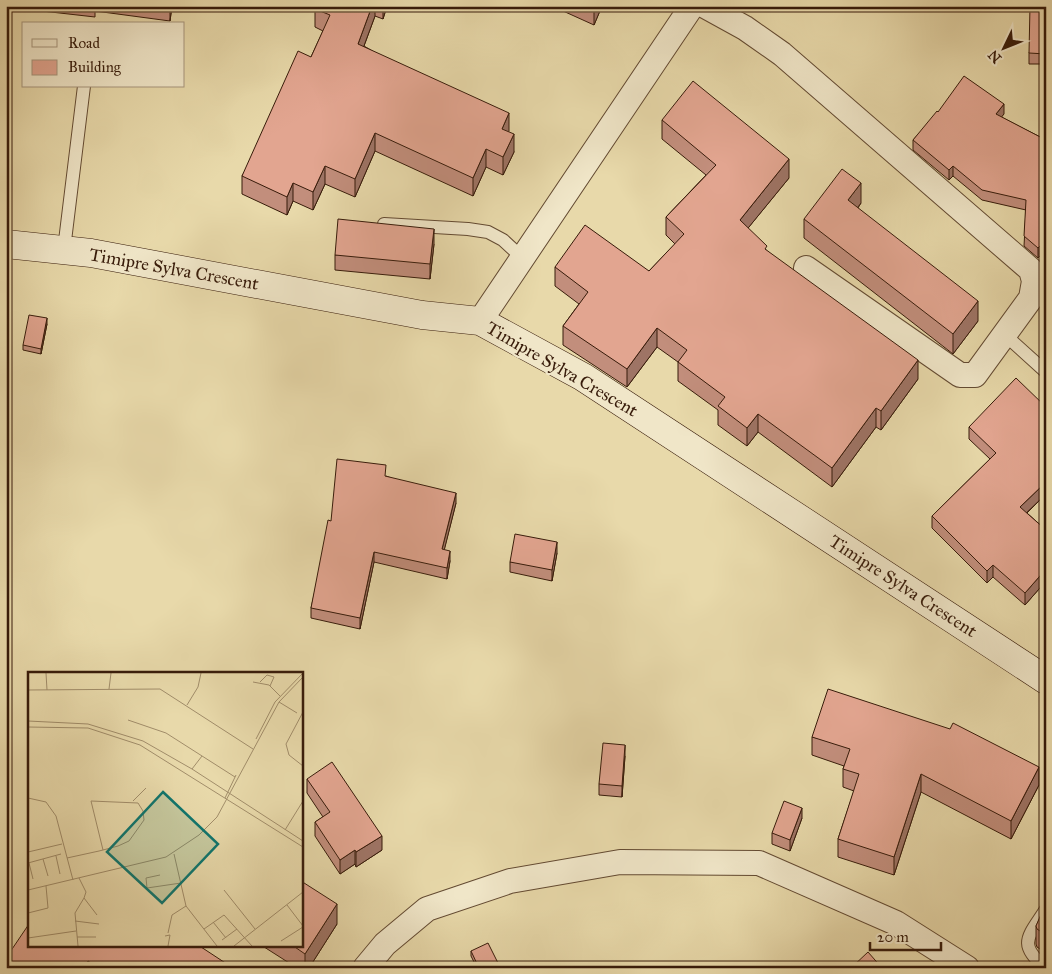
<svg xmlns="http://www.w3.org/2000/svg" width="1052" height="974" viewBox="0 0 1052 974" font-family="'IM FELL Great Primer',serif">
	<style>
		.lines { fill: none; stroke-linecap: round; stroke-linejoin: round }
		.lane-casing { stroke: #634a32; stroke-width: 14 }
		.street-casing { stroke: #634a32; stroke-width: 26 }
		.secondary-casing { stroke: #371b0a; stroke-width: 29 }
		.lane { stroke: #f0e6c8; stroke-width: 12 }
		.street { stroke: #f0e6c8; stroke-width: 24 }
		.secondary { stroke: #f0e6c8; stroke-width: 28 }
		.wall { fill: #c28e7c; stroke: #371b0a }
		.shaded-wall { fill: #9e7465; stroke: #371b0a }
		.building { fill: #e2a590; stroke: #371b0a }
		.labels { text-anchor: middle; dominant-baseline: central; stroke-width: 4.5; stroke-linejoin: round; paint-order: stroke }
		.street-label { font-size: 18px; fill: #371b0a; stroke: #f0e6c8 }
		.inset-road { fill: none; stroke: #a18d6a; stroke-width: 1 }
		.view { fill: #0f766e; fill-opacity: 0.15; stroke: #0f766e; stroke-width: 2.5 }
		.inset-edge { fill: none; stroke: #371b0a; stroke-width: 2.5 }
	</style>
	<rect width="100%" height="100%" fill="#e8d9aa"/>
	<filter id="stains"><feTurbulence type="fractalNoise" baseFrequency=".004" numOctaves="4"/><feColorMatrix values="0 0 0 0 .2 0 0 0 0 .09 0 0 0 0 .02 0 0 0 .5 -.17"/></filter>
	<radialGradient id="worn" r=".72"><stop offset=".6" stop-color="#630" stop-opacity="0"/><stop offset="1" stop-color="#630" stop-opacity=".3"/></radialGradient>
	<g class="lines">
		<defs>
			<path id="lane" d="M384,224L468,229L488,232L503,240L517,253L515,266
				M64,249L84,86
				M1004,334L1046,372
				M1046,968C1016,944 1029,936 1046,909"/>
			<path id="street" d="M705,6L745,28L782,54L1031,270L1034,281L1031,298L975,375H960L806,268
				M480,321L692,6
				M365,968L385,944L427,909L510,881L620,862L759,863L896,923L967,968"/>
			<path id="secondary" d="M6,244L91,253L422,315L480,321L583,377L1046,680"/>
		</defs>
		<use href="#lane" class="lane-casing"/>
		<use href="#street" class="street-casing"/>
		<use href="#secondary" class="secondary-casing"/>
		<use href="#lane" class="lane"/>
		<use href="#street" class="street"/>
		<use href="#secondary" class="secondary"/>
	</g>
	<path class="wall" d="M42,6H172L170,21L95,11V17L42,11Z
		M316,6H387L383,19L375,16L364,46L508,132L514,152L503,175L486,167L473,196L375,151L355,197L325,184L313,210L293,201L287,215L242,194V176L311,57L323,31L315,27V9Z
		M552,6H602L594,25Z
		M1046,8V64H1029V53Z
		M938,112L1004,114L1001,117L1046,140V250L1038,258L1024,246L1026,210L982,200L953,176L949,180L913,150V140Z
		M662,120L789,178L748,228L767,251L918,379L881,430L876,427L832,487L758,432L747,446L718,425V410L678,381V362L657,347L627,387L563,345V326L579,304L555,286V267L649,271L675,244L666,235V217L706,175L662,139Z
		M861,203L858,208L978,321L953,354L804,238V219Z
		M434,244L430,279L335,270V255Z
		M47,324L41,354L23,350V345Z
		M1046,407V494L1027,513L1046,530V581L1025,605L993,577L987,583L932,528V516L990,459L969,439V427Z
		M386,476L456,503L444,550L450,561L447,579L374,562L360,629L311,618V608L331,521Z
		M557,553L552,581L510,572V562Z
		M812,737L1039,785L1011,839L921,792L894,875L838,857V839L854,791L843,787V769L844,766L812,755Z
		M625,756L622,797L599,795V784Z
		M307,779L382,850L356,867L355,864L340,874L315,836V822L323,817L307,793Z
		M802,818L790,851L772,844V833Z
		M1046,906V953L1037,947L1036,944V926Z
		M337,924L309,968H297L261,945H301Z
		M471,951L500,968H477L471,956Z
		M6,958L233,968H6Z"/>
	<path class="shaded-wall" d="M171,6H172L170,21V10Z
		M372,6H375V16L358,62V44Z
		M383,6H387L383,19Z
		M594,6H602L594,25Z
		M1004,104V114L996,124V114Z
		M509,113V131L502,147V129Z
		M375,133V151L355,197V179Z
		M514,134V152L503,175V157Z
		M486,149V167L473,196V178Z
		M789,159V178L740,238V220Z
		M325,166V184L313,210V192Z
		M953,166V176L949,180V170Z
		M293,183V201L287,215V197Z
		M861,183V203L848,220V200Z
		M434,229V244L430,279V264Z
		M1046,240V250L1038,258V248Z
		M978,301V321L953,354V334Z
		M47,318V324L41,354V349Z
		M657,328V347L627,387V369Z
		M918,360V379L881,430V411Z
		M876,408V427L832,487V468Z
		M758,414V432L747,446V428Z
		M1046,482V494L1020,519V507Z
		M456,493V503L442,559V549Z
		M557,542V553L552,581V570Z
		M450,551V561L447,579V568Z
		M374,552V562L360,629V618Z
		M993,565V577L987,583V571Z
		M1046,569V581L1025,605V593Z
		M625,745V756L622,797V786Z
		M1039,767V785L1011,839V821Z
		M921,774V792L894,875V857Z
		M802,808V818L790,851V840Z
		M382,836V850L356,867V852Z
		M355,850V864L340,874V860Z
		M337,904V924L309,968H305V954Z
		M88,961V968H84Z"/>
	<path class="building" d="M138,6H171L170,10Z
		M316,6H372L358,44L509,113L502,129L514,134L503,157L486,149L473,178L375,133L355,179L325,166L313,192L293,183L287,197L242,176L298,51L311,57L330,15L315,9Z
		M1030,6L1046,8V54L1029,53Z
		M964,76L1004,104L996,114L1046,140V240L1038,248L1024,236L1026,200L982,190L953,166L949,170L913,140L937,111L938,112Z
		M693,81L789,159L740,220L767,246L765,249L918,360L881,411L876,408L832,468L758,414L747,428L718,406L725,397L678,362L687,350L657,328L627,369L563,326L588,292L555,267L585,225L649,271L684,234L666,217L716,165L662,120Z
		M842,169L861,183L848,200L978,301L953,334L804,219Z
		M338,219L434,229L430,264L335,255Z
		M29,315L47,318L41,349L23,345Z
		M1016,378L1046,407V482L1020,507L1046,530V569L1025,593L993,565L987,571L932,516L996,453L969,427Z
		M337,459L386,465L385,476L456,493L442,549L450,551L447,568L374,552L360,618L311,608L328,520L331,521Z
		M515,534L557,542L552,570L510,562Z
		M828,689L950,729L953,723L1039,767L1011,821L921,774L894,857L838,839L859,774L843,769L850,749L812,737Z
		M603,743L625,745L622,786L599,784Z
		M332,762L382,836L356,852L355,850L340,860L315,822L330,812L307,779Z
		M784,801L802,808L790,840L772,833Z
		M301,881L337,904L305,954L292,945H301Z
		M1046,906V935L1037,929L1036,926L1042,912Z
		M29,924V945H198L233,968H98L88,961L84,968H6V958Z
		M488,943L500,967L499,968H479L471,951Z
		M868,952L882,968H851Z"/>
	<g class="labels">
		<g class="street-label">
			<text transform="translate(174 269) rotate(10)">Timipre Sylva Crescent</text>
			<text transform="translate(562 369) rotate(30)">Timipre Sylva Crescent</text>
			<text transform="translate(903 586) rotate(33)">Timipre Sylva Crescent</text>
		</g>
	</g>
	<g transform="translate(28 672)">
		<rect width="275" height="275" fill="#e8d9aa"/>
		<path class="inset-road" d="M18,1L19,18M225,10L241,13L252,24M232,10L239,3L246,5L242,14M81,17L83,1M0,18L132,17L225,77M251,30L269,41M159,33L170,15L173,1M275,40L258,72L261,83L275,94M100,48L138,61L207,105M0,49L60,52L115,69L164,97L275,169M0,55L60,56L112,73L275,175M228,67L247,30L275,1M164,97L174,84M0,126L18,130L28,144L45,208M197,126L208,103M105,129L118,116M257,158L275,129M0,180L34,172M28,184L32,202M39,186L71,179L75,178L90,174L101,169L116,148L115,139L110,131L63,129L75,178M15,187L20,204M0,191L33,182M1,191L5,207M132,203L118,206L119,216L153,211M51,206L58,220L56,226M0,218L138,185L171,163L189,145L251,30L275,5M196,218L227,257M259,233L275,254M158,234L189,274M0,241L20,236L18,214M47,249L71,252M185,250L198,266M176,257L196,243L224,274M140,261L144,243L158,234L146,182M137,264L142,263L140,274M49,265H68M0,266L48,259M194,268L209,257M253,269L275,255M50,274L47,241L56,226L69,243M206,274L275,220"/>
		<path class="view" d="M135,120L190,172L134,231L79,180Z"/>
		<rect width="275" height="275" class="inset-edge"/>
	</g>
	<rect width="1052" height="974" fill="none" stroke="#e8d9aa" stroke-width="25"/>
	<rect x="8" y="8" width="1037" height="959" fill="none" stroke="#371b0a" stroke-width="2.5"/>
	<rect x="12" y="12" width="1027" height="949" fill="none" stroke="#371b0a"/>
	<rect x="22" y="22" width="162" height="65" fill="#f0e6c8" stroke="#a6957c"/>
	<rect x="32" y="39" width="25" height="8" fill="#f0e6c8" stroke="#a6957c"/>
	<text x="68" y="48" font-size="15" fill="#371b0a">Road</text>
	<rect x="32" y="60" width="25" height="15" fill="#e2a590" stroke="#a6957c"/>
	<text x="68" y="72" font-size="15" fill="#371b0a">Building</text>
	<g transform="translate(1004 48) rotate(227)" stroke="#f0e6c8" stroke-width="4" paint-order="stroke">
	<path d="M0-4L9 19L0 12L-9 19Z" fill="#371b0a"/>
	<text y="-8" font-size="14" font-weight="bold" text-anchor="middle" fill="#371b0a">N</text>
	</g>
	<path d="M870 942v8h71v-8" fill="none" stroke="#371b0a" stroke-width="2.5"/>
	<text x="877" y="942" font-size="15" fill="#371b0a" stroke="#f0e6c8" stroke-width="4" paint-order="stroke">20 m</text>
	<rect width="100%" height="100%" filter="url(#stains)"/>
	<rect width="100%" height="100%" fill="url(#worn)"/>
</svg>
